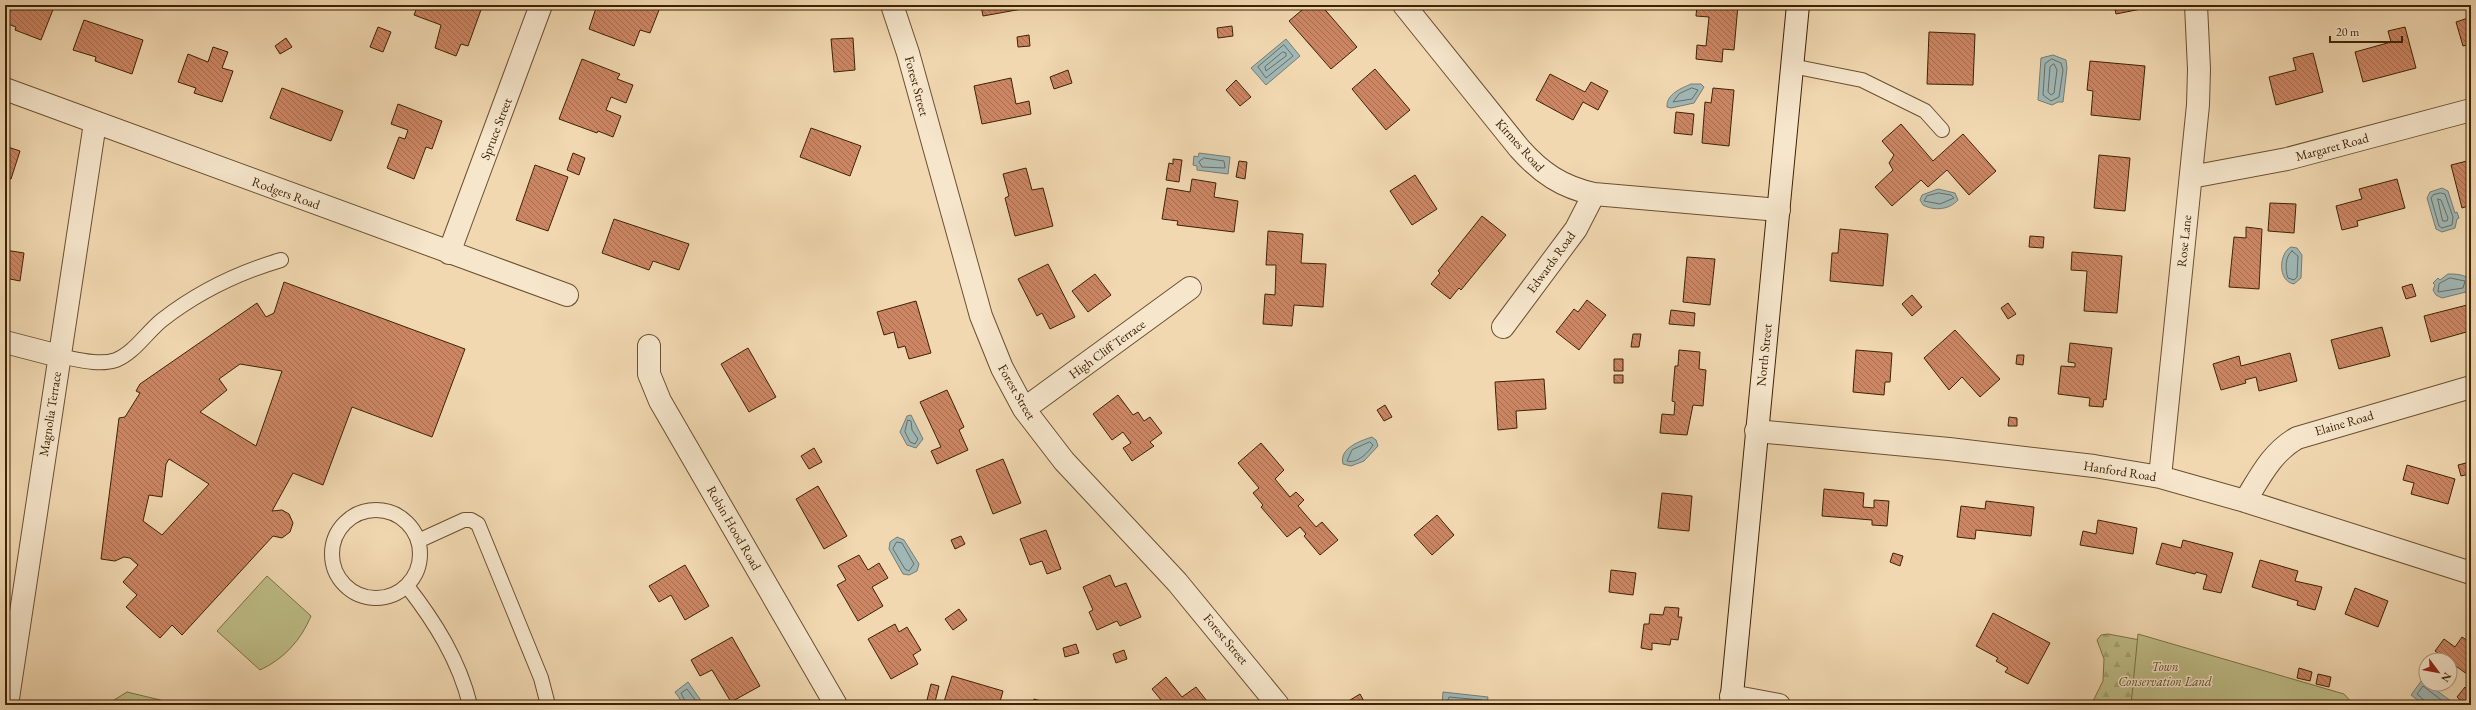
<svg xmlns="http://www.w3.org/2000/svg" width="2476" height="710" viewBox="0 0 2476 710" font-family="'EB Garamond',serif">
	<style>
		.forest { fill: url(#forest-firs); stroke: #7e7046 }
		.park { fill: #bebe88; stroke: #7e7046 }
		.water { fill: #9fb7b6; stroke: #787c6f }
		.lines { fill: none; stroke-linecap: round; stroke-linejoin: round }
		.shore { stroke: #6e6d5d; stroke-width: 1 }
		.building { fill: url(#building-back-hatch); stroke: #3e2304; fill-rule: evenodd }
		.lane-casing { stroke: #6b502f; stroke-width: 16 }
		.street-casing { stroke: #6b502f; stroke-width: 24 }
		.secondary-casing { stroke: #3e2304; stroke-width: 24 }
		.lane { stroke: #f6e6cc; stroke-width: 14 }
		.street { stroke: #f6e6cc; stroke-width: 22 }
		.secondary { stroke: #f6e6cc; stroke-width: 22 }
		.labels { text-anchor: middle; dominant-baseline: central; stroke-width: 3; stroke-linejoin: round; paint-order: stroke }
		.street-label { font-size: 13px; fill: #3e2304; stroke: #f6e6cc }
		.park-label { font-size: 13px; font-style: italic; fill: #5e4a25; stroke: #f6e6cc }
	</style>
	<defs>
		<pattern id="forest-firs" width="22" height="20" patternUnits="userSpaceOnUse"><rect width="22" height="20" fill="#bebe88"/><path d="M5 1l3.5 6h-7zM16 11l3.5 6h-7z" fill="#a4a374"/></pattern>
		<pattern id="building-back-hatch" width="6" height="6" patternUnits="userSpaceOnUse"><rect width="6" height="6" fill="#cc8664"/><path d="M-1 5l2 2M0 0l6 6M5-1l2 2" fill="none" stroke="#a76d50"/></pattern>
	</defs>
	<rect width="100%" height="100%" fill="#f1d8b1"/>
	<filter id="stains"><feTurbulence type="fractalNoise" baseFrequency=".005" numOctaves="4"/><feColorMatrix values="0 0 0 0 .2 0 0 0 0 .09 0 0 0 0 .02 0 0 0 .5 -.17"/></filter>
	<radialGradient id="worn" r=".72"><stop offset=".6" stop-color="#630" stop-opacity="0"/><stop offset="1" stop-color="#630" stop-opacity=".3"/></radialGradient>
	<path class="forest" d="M2108,634L2177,647L2345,705H2091L2103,681L2104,659L2097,640L2101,635Z"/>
	<path class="park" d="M267,576L311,616C301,640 284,659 260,670L217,631Z
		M2138,634L2344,694L2354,705H2131Z
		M127,692L181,705H106Z"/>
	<path class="water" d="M1286,39L1300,56L1266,85L1251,68Z
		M2053,55L2066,60L2067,68L2063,102H2058L2052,105L2038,100L2041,58Z
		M1691,84H1701L1704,87L1694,103L1671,108L1667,107C1666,94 1682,88 1691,84Z
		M1199,153L1230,157L1228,174L1197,170V166L1193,165L1194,156L1198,157Z
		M2442,188L2448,191L2455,213L2457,212L2459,218L2457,219L2455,228L2442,232L2436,229L2427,198L2430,192Z
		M1938,189L1955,193L1958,200C1949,210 1934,211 1923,205L1920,200L1922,195Z
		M2291,247L2297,248L2302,255L2301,278L2294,284C2277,281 2279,253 2291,247Z
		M2448,274C2456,274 2466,274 2470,281L2466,292L2442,298L2436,295L2433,290L2435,285L2433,283L2438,278L2440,280Z
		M911,415L923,439L916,448L907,445L900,432L907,416Z
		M1372,437L1376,440L1378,446L1364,461L1351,466L1343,464C1339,448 1360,441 1372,437Z
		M897,537L904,540L919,564L917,571L909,575L903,574L889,549L890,542Z
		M2422,680L2451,701L2448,705H2424L2411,695Z
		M688,682L704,705H684L675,692Z
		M1443,692L1488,697L1487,705H1442Z"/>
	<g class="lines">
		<path class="shore" d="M1284,45L1293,56L1266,78L1258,67Z
			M1283,52L1286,53V56L1266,71L1265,67Z
			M2052,59L2061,63L2063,70L2059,97L2051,101L2043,95L2045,64Z
			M2054,64L2057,70L2054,93L2051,95L2048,92L2050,67Z
			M1692,88L1698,90L1692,99L1673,102L1679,94Z
			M1204,158L1224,161L1225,168L1202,167L1199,162Z
			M1939,193L1951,195L1954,198L1940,204L1924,201L1927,196Z
			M2441,193L2445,194L2453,217L2452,225L2442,228L2439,226L2431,198L2433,195Z
			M2438,199L2441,200L2448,218L2447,221H2443Z
			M2292,251L2298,256L2297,277L2294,280L2288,278C2285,270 2285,256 2292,251Z
			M2450,278L2465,281L2463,288L2438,292L2439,284Z
			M908,420L911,421L912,430L918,439L915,444L910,442L905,432Z
			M1370,442L1373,445C1368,453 1357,464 1347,461L1352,450Z
			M897,542L902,543L914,564L909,571L905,569L893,549Z
			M687,705L681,693L687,689L699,705
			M1446,705L1449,697L1482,700L1483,705
			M2426,705L2425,701L2417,694L2423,686L2444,702L2445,705"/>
	</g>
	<path class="building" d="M5,5L54,7L41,40L15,30L16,27L5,23Z
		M418,5H476L482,7L468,46L461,44L456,56L435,48L441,25L414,15Z
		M597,5H661L650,33L640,30L634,46L589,29Z
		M974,5H1021L1022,9L983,16L981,6L975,7Z
		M1308,5H1321L1357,47L1331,69L1289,21Z
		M1697,5H1738L1734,50L1723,49L1722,62L1696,59L1697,45L1706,46L1709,17L1696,16Z
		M2114,5H2145L2146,8L2116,14Z
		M2471,17V44L2463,46L2456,22Z
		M84,20L143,40L132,74L95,61L96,57L73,50Z
		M1232,26L1233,36L1218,38L1217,28Z
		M378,27L391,32L383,52L370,47Z
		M2405,27L2416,68L2363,82L2355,52L2391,42L2388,31Z
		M1929,32L1975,34L1973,85L1927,84Z
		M1029,35L1030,46L1018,47L1017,37Z
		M286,38L292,47L280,54L275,46Z
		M853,38L855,70L834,72L831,39Z
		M213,47L228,52L222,68L233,71L222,102L194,93L196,88L178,82L188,54L208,62Z
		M2313,53L2323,92L2276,105L2269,77L2296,70L2293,58Z
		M582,59L620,74L617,79L633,85L626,103L611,97L606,110L621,116L613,137L598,131L597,133L559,119Z
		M2090,61L2145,66L2140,120L2091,115L2093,91L2087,90Z
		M1375,69L1410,110L1386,130L1352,89Z
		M1068,70L1072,83L1054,89L1050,77Z
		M1550,74L1585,92L1591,82L1608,91L1598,110L1583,102L1573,120L1536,100Z
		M1011,78L1016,104L1029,101L1031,114L982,124L974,86Z
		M1236,80L1251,97L1240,106L1226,90Z
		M282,88L343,111L331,141L270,118Z
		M1713,88L1734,90L1729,146L1702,143L1705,102L1711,103Z
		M398,104L442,121L432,149L426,147L414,179L387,168L399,137L405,139L408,130L391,124Z
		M1676,112L1694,114L1692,135L1674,133Z
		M1901,124L1933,161L1963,134L1996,171L1969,195L1947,170L1928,187L1921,180L1892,206L1875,187L1893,170L1889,163L1894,155L1882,141Z
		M811,128L861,146L850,176L800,157Z
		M5,146L20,151L11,179L5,177Z
		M573,153L585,158L579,175L567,170Z
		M2099,155L2130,158L2125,211L2094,208Z
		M1173,159L1182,160L1179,182L1166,180L1169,163L1173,164Z
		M2471,160V205L2462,208L2451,165Z
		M1239,161L1247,162L1245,179L1236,177Z
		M535,165L568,177L548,231L516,220Z
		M1026,168L1032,190L1043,188L1053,226L1015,236L1005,198L1009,196L1003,174Z
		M1415,175L1437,209L1412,225L1390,191Z
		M1192,179L1216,183L1214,197L1238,201L1234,232L1177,225L1178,221L1162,219L1167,188L1190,192Z
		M2397,179L2405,208L2357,221L2358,226L2342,230L2336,206L2362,199L2359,189Z
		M2270,203L2296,204L2294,233L2268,231Z
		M1482,216L1506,235L1461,290L1459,288L1450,299L1431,284L1440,273L1438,271Z
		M614,219L689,244L679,270L653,261L649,270L602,253Z
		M2246,227L2262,229L2259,289L2229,287L2234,237L2246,238Z
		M1840,229L1888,234L1883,286L1830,281L1832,253H1838Z
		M1268,231L1303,234L1301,263L1326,264L1323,307L1294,305L1292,326L1263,324L1265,294L1275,295L1276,265H1266Z
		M2030,236L2044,237L2043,248L2029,247Z
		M5,250L24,253L20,281L5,278Z
		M2072,252L2122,256L2117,313L2084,311L2087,271L2071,270Z
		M1687,257L1715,259L1710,305L1683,302Z
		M2471,260V271L2466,268Z
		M1048,264L1075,317L1050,329L1042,313L1037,316L1018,279Z
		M1095,274L1111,295L1088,312L1072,291Z
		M284,282L465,349L432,437L352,407L323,485L293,473L272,511L282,510L289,514L293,523L290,532L282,538L273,536L182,635L172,625L160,638L126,607L137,595L123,582L138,565L130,558L124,557L115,561L101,559L119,418L125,417L140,393L136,391L140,384L257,303L266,317L274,313ZM240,364L282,371L256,446L200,412L227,390L219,379ZM169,459L209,484L162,535L143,521L149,495L162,497L166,464Z
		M2412,284L2416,296L2406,299L2402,287Z
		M1912,295L1922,307L1912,316L1902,304Z
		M1587,300L1606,315L1579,350L1556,332L1574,309L1578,312Z
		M916,301L931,353L909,359L905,346L898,348L894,332L884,335L877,312Z
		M2008,303L2016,314L2008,319L2001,308Z
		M2471,304V317L2467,319L2470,331L2431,342L2424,316Z
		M1671,310L1695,313L1694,326L1669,324Z
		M2382,327L2390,356L2339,369L2331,340Z
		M1955,330L2000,379L1980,397L1962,377L1949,390L1924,358Z
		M1633,334H1641L1639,347H1631Z
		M2070,343L2112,348L2106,400L2104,399L2103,407L2089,406L2090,398L2058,394L2061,366L2075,367V363L2068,362Z
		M748,348L776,397L749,412L721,364Z
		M1679,350L1700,352L1699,369L1706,370L1703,406L1693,405L1687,435L1660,433L1662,414L1674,415L1675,402L1672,401L1675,366H1678Z
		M1856,350L1892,353L1890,382H1885L1884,395L1853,392Z
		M2290,353L2297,381L2259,391L2256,377L2245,380L2246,383L2221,390L2213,364L2239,356L2241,366Z
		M2017,355H2024L2023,365L2016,364Z
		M1614,359H1623V371H1614Z
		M1614,375H1623V383H1614Z
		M1544,379L1546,409L1516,411L1517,428L1498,430L1495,382Z
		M947,390L964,427L959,430L968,450L937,464L931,451L941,447L920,402Z
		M1118,395L1133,415L1138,412L1144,421L1150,417L1162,433L1150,442L1154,446L1132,461L1123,448L1131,443L1123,432L1112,440L1093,414Z
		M1385,405L1392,417L1384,421L1377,410Z
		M2009,417L2017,418V426H2008Z
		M1261,443L1284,470L1275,479L1290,497L1296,492L1304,500L1298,506L1316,527L1322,522L1338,540L1320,555L1304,536L1306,534L1300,527L1287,537L1261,507L1263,505L1253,493L1259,488L1238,463Z
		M814,448L822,462L809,469L801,456Z
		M1003,459L1021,503L993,514L976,470Z
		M2466,463L2469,474L2461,476L2458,465Z
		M2407,465L2455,479L2448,504L2411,494L2414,483L2403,480Z
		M818,486L847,536L824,549L796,499Z
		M1824,489L1864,493L1863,507L1874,508V500L1889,501L1887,526L1872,525V520L1822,516Z
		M1662,493L1692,496L1689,531L1658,528Z
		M1986,501L2034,507L2031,536L1976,530L1975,539L1957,537L1961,506L1985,509Z
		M1437,515L1454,535L1432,555L1414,535Z
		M2098,520L2137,528L2133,554L2080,545L2083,531L2096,534Z
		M1046,530L1061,569L1047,574L1042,561L1030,565L1020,539Z
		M961,536L965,544L955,549L951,540Z
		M2183,540L2233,553L2221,593L2203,589L2207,575L2196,572L2195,574L2156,564L2162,543L2181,548Z
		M1893,553L1903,556L1900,566L1890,562Z
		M859,555L868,570L879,563L888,578L872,587L883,606L858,621L837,585L846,580L838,566Z
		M2260,560L2298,571L2295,581L2322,587L2315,610L2297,605L2298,601L2252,587Z
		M685,565L709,606L685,620L671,595L659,602L649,586Z
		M1611,570L1636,573L1633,595L1609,592Z
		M1110,575L1115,587L1126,583L1141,617L1120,626L1117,621L1097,630L1089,612L1093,610L1083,587Z
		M2355,588L2388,601L2378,627L2345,614Z
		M1665,607L1679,608L1678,617H1682L1678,640L1671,639L1670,645L1652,643V650L1641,648L1644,624H1649L1650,614L1663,615Z
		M959,609L967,620L953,630L945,619Z
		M1993,613L2050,643L2028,684L2005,672L2008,668L1996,661L1998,658L1976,646Z
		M895,624L899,632L907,627L921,650L913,655L918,664L891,679L868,639Z
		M732,637L760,686L731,702L712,670L700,676L691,660Z
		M2462,637L2471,643V677L2435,651L2444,639L2455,647Z
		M1076,644L1079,653L1065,657L1063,648Z
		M1124,650L1127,659L1116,663L1113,654Z
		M2299,668L2312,672L2310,681L2297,678Z
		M2318,674L2331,677L2329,687L2316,684Z
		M952,676L1003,691L999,705H943Z
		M1166,677L1182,697L1196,687L1210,705H1165L1152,689Z
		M931,684L939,686L935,702L927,700Z
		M2465,687L2471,693L2464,703L2457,697Z
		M1360,694L1366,705H1342Z
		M1034,699L1055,705H1032Z"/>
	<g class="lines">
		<defs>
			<path id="lane" d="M1792,66L1862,80L1925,111L1942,130
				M59,356C76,359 99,366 116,360C134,353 147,332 162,320C198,292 237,273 281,260
				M332 554a44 44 0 1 1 88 0a44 44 0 1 1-88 0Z
				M418,541L464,520H471L478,524L541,678L548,705
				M407,586C435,622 459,660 470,705"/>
			<path id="street" d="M892,5L908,53L981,316L1002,368L1024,409L1064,461L1177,582L1278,705
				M1404,5L1519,148C1541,173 1562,187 1594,194L1779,210
				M5,89L567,295
				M2191,177L2287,159L2471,110
				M449,253L541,5
				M1503,327L1576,229L1594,194
				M5,342L59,356
				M649,346V374L660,401L836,705
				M1024,409L1190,288
				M1756,431L1949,449L2094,466L2160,477L2245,501L2471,573
				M2160,477L2198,105L2199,69L2196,5
				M2245,501C2260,477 2272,452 2297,438L2471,387
				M1731,696L1779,705
				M7,705L95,123"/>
			<path id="secondary" d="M1731,705L1798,5"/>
		</defs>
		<use href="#lane" class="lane-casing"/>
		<use href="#street" class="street-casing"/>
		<use href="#secondary" class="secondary-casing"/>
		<use href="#lane" class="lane"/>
		<use href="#street" class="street"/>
		<use href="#secondary" class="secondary"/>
	</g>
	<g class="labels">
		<g class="street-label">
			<text transform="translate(917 86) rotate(75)">Forest Street</text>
			<text transform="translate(496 129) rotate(-69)">Spruce Street</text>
			<text transform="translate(1520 145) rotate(48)">Kirmes Road</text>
			<text transform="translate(2332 147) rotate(-15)">Margaret Road</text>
			<text transform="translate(286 193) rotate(20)">Rodgers Road</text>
			<text transform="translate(2184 241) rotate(-84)">Rose Lane</text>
			<text transform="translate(1551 262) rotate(-54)">Edwards Road</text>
			<text transform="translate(1107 349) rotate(-36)">High Cliff Terrace</text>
			<text transform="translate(1764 355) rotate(-84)">North Street</text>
			<text transform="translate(1017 392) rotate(60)">Forest Street</text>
			<text transform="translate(50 414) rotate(-81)">Magnolia Terrace</text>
			<text transform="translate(2344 423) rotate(-16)">Elaine Road</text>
			<text transform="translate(2120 471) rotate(9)">Hanford Road</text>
			<text transform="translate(734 528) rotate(60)">Robin Hood Road</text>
			<text transform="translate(1226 639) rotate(50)">Forest Street</text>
		</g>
		<g class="park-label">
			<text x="2165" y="666">Town<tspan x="2165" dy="15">Conservation Land</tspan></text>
		</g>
	</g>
	<rect width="2476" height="710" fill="none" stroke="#f1d8b1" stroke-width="20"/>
	<rect x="6" y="6" width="2464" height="698" fill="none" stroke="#3e2304" stroke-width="2"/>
	<rect x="10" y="10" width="2456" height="690" fill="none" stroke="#3e2304"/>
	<g transform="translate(2438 672) rotate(122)"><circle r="19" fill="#f6e6cc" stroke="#ac987c"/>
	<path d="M0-3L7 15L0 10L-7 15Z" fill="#8f2418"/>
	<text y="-6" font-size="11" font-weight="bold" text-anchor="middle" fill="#3e2304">N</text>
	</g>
	<path d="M2330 36v6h72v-6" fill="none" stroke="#3e2304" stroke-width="2"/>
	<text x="2336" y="36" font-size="12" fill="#3e2304" stroke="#f6e6cc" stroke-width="3" paint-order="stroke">20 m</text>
	<rect width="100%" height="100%" filter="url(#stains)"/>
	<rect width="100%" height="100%" fill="url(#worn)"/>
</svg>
